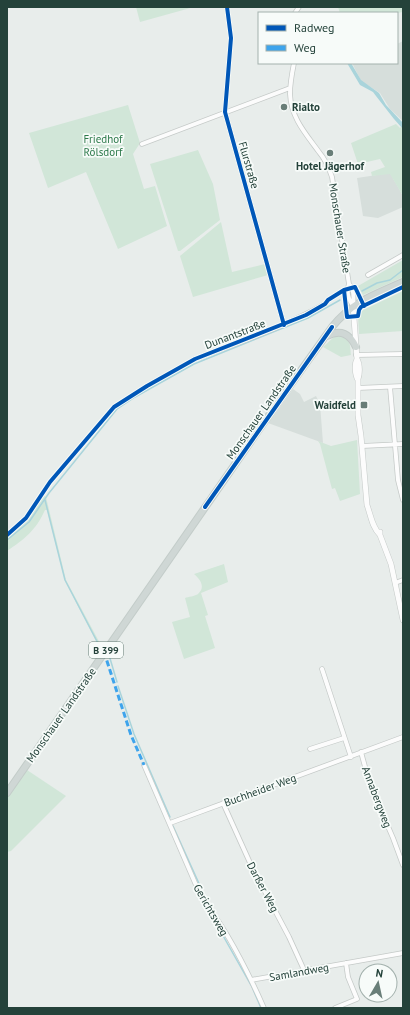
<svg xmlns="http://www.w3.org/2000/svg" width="410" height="1015" viewBox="0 0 410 1015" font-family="'PT Sans',sans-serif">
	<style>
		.built { fill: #d6dedb }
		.green { fill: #d1e6d8 }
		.water { fill: #a9d4db }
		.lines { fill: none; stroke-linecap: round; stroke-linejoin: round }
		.stream { stroke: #a9d4db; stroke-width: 1.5 }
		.minor-casing { stroke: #c5cac8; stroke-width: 5.5 }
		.tertiary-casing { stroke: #c5cac8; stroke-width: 6 }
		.primary-casing { stroke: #c3ccc9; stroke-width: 8 }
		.minor { stroke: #fcfcfc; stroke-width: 4 }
		.tertiary { stroke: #fcfcfc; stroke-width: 5 }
		.primary { stroke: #cfd7d5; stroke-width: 6 }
		.quiet { stroke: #3ea4ec; stroke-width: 3; stroke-dasharray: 6 3; stroke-linecap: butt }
		.cycleway-casing { stroke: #f7fbf9; stroke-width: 6 }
		.cycleway { stroke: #0057b8; stroke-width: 4 }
		.poi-dot { fill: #697e78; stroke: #f7fbf9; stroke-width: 1.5 }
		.labels { text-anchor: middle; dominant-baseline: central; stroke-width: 3.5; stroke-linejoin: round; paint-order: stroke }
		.shield { fill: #f7fbf9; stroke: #637a73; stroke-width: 1 }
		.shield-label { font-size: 10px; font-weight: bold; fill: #24423a }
		.poi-label { font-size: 11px; font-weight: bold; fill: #24423a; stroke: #f7fbf9; text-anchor: start }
		.park-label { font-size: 11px; fill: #2d7a4b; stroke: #f7fbf9 }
		.street-label { font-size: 11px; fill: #24423a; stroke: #f7fbf9 }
	</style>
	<rect width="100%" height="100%" fill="#e8edeb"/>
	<path class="built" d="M403,41V121L390,109L380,93L361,81L352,63H397V44Z
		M390,173L403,196V207L378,218L363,216L357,178Z
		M293,389L300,394L304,402L316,396L320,404L323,443L268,423Z"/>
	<path class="green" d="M136,7H194L140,22Z
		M338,7H403V12L397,13H340Z
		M128,105L140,143L133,154L144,189L155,186L167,226L118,249L86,172L48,188L29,133Z
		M396,124L400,128L403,124V196L390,174L372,176L371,172L385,167L380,159L358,164L351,143Z
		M198,150L213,184L220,220L180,251H178L150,164Z
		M221,222L232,272L265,264L268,275L193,297L180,256Z
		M403,260V277L363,295L358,286Z
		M403,291V331L359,334L358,315L359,312Z
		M341,335C351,341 350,344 351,355L341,357L323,347L335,336Z
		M357,440L360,494L340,501L335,488L332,489L320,444L318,441L331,446Z
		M44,496L46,497L66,580L102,647L100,651L99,647L65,581L47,510H45C36,530 25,539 7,551V537L28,519Z
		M224,564L228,582L201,593L208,615L205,616L215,648L184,659L172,622L190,617L185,598C188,597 195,596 198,594C206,587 200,579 194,574Z
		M27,770L66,796L11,851L7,852V798Z"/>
	<path class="water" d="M347,63H351L361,80L379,93L386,105L403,123V129L394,119L376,96L373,92L360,85Z"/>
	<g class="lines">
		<path class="stream" d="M362,291L377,283L390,280L403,270
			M45,500L65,580L101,649
			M7,540L29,522L49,493L117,409L135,397L194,364L308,318L340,300
			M109,655L117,682
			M118,686L134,734L170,817
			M173,826L206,899
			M213,918L252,987L261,1008"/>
		<defs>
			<path id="minor" d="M227,7L231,38L225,112L284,325
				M295,13L299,7
				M294,63C292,73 290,84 290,94C291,118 306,134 319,152C325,159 329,168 332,177L349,284C346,292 348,299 353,305
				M142,144L290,88
				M368,275L403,255
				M349,284C354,289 354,298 353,305
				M356,355L403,354
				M195,359C239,342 284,327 325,304
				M390,387L398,480L403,500
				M358,388L403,386
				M362,446L403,444
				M395,583L403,580
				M322,669L351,757
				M310,749L344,738
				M361,752L370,785L393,838L403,865
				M144,765L202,899C227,929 248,972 264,1008
				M223,803L251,865L289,937L304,970
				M170,823L403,737
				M251,980L403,953
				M335,1008L357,999L348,977L346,963"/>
			<path id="tertiary" d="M353,305L357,359C354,364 355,375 358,380V415L361,436L367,505C371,516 372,527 380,535
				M357,359C360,364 360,374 358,379
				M380,532V535L391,564L403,620"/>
			<path id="primary" d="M327,336C341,329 350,334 356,347
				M7,793L274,408L332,327C353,301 374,295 403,282"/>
		</defs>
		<use href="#minor" class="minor-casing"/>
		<use href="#tertiary" class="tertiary-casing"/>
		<use href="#primary" class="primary-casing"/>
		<use href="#minor" class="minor"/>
		<use href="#tertiary" class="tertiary"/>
		<use href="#primary" class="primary"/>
		<path class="quiet" d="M104,652L131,735L144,765"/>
		<defs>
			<path id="cycleway" d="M227,7L231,38L225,112L284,325
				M344,290L347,317L358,316L359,310L361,307L403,287
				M205,507L332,327
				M7,535L26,518L50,482L114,407L147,386L195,359L306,315L325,304L328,300L344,290L355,287L364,306"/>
		</defs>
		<use href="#cycleway" class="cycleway-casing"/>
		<use href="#cycleway" class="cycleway"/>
	</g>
	<g class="poi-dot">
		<circle cx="284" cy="107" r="4"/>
		<circle cx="330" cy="153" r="4"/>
		<rect x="360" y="401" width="8" height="8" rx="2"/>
	</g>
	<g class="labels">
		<rect class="shield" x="89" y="642" width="34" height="16" rx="3"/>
		<g class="shield-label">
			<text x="106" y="650">B 399</text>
		</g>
		<g class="poi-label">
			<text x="292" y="107">Rialto</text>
			<text x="330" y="166" text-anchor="middle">Hotel Jägerhof</text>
			<text x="356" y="405" text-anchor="end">Waidfeld</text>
		</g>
		<g class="park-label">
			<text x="103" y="139">Friedhof<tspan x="103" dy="13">Rölsdorf</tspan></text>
		</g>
		<g class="street-label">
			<text transform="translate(249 165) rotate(74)">Flurstraße</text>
			<text transform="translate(340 228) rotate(81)">Monschauer Straße</text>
			<text transform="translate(235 334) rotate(-21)">Dunantstraße</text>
			<text transform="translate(261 412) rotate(-55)">Monschauer Landstraße</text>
			<text transform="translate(61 715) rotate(-55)">Monschauer Landstraße</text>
			<text transform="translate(260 790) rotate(-20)">Buchheider Weg</text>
			<text transform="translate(377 797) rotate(69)">Annabergweg</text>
			<text transform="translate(263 887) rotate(62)">Darßer Weg</text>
			<text transform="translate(211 910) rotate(60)">Gerichtsweg</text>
			<text transform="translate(299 972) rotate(-10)">Samlandweg</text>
		</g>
	</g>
	<rect width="410" height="1015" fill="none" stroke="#24423a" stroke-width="16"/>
	<rect x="258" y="12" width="140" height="52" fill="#f7fbf9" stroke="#a3b1ad"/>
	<rect x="266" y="25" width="20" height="6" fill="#0057b8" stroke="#a3b1ad"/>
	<text x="294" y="32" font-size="12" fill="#24423a">Radweg</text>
	<rect x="266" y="45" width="20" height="6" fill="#3ea4ec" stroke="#a3b1ad"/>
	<text x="294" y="52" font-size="12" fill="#24423a">Weg</text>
	<g transform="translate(378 983) rotate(9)"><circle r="19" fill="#f7fbf9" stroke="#a3b1ad"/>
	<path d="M0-3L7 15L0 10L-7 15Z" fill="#697e78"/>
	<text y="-6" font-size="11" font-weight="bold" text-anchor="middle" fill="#24423a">N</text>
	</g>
</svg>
